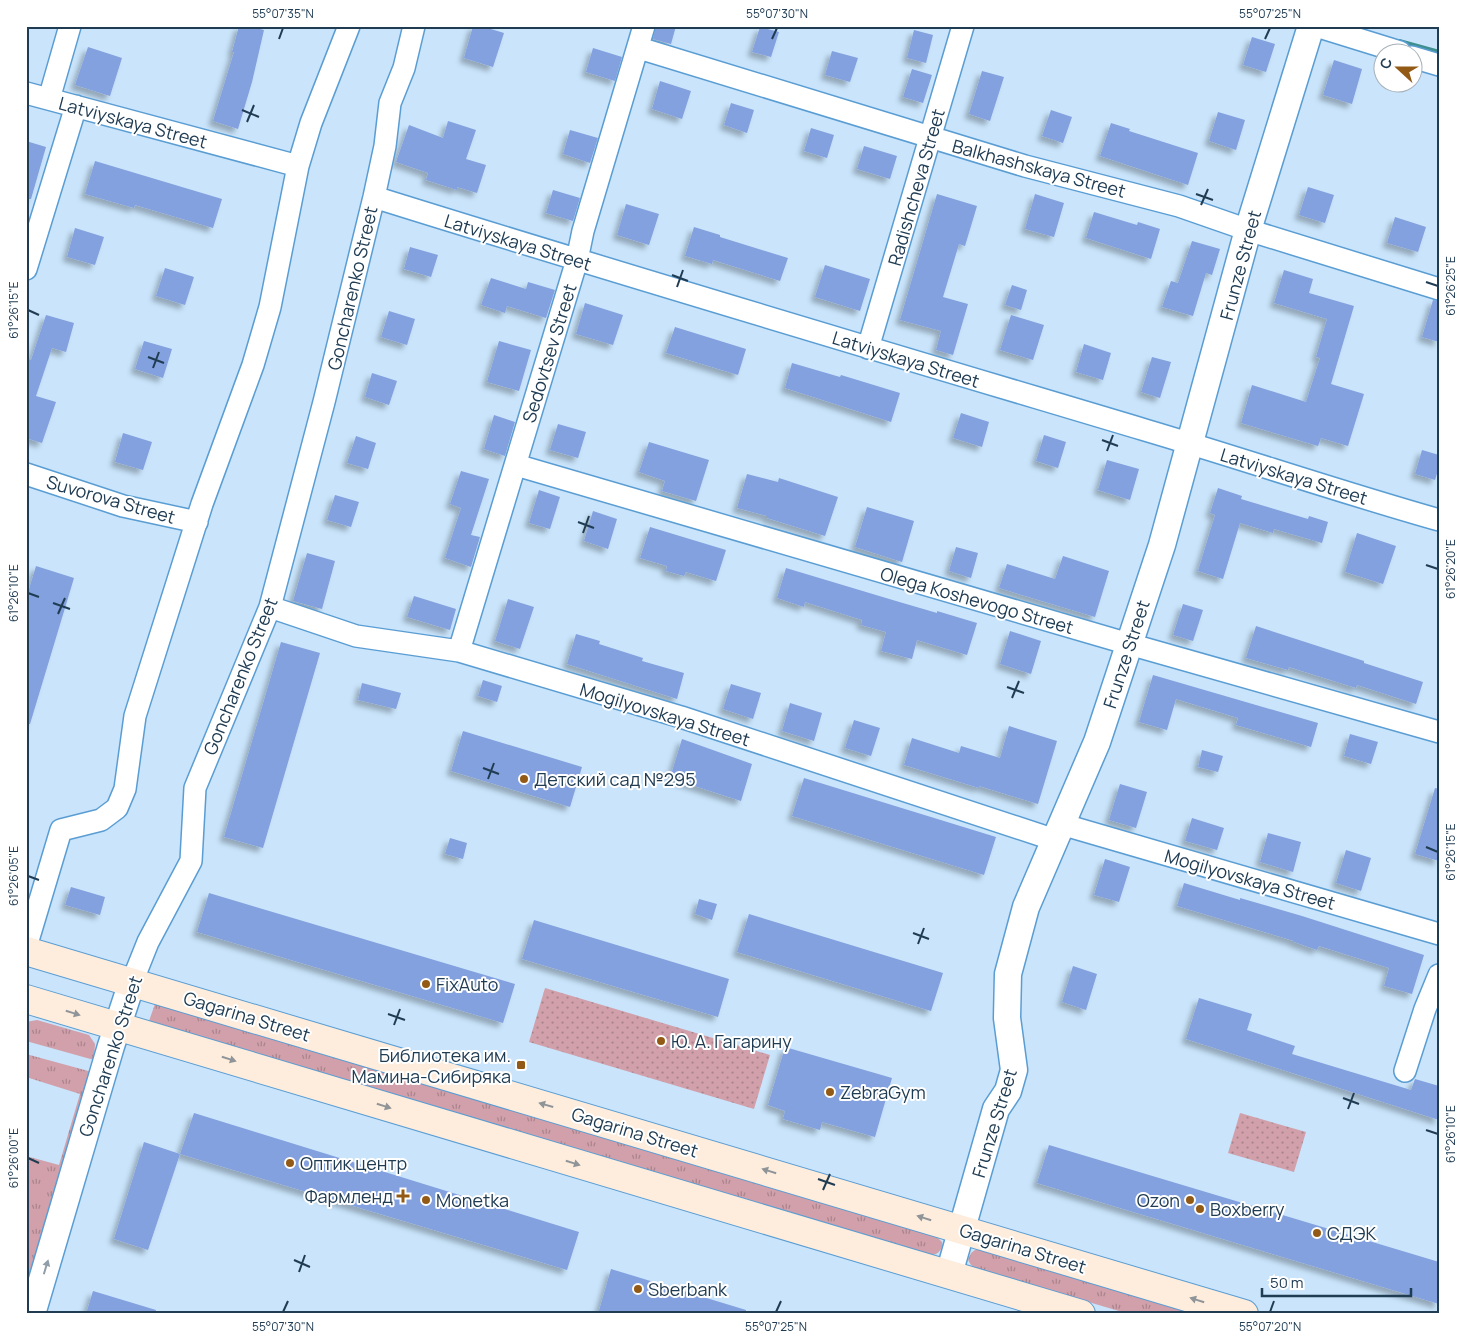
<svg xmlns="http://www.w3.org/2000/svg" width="1465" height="1340" viewBox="0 0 1465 1340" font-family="Manrope,sans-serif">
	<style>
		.grass { fill: url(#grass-tufts) }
		.park { fill: url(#park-dots) }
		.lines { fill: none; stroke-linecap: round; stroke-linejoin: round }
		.stream { stroke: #3d908e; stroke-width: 6 }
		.building { fill: #83a0df; filter: url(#shadow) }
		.minor-casing { stroke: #5a9dd3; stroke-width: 24 }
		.tertiary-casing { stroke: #5a9dd3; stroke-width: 29 }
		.secondary-casing { stroke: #5a9dd3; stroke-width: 30 }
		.minor { stroke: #fff; stroke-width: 21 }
		.tertiary { stroke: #fff; stroke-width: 26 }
		.secondary { stroke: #feecdc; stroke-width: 28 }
		.oneway { fill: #8f9498 }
		.oneway2 { fill: #909ea9 }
		.ticks { fill: none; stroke: #203c53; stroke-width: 2 }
		.poi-dot { fill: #935a15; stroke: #fff; stroke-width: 2 }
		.labels { text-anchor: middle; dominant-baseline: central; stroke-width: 4; stroke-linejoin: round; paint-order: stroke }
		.street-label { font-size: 18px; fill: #203c53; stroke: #fff }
		.poi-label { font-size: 18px; fill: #203c53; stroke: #fff; text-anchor: start }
		.neatline { fill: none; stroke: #203c53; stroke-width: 2 }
		.ticks-label { font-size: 12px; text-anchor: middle; fill: #203c53 }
	</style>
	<defs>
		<pattern id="grass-tufts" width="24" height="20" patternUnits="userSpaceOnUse" patternTransform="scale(1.25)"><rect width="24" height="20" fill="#d1a0aa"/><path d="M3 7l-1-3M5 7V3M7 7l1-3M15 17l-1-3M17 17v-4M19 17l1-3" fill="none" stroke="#a9848d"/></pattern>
		<pattern id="park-dots" width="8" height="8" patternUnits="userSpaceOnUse" patternTransform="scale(1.25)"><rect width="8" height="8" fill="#d1a0aa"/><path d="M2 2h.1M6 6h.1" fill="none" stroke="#a9848d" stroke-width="1.8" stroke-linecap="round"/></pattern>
		<filter id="shadow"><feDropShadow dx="-4.5" dy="4.5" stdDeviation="2.5" flood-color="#0004"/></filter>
	</defs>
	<rect width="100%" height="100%" fill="#c9e4fb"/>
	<path class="grass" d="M155,1004L937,1237L942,1242C943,1249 939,1254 932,1255L149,1021Z
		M37,1020L89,1035L95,1044L94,1060L26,1041V1022Z
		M26,1054L92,1072L26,1307V1156L59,1165L80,1094L26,1077Z
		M975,1250H981L1194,1314H1129L977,1269L971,1265L968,1260L971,1253Z"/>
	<path class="park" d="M545,988L770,1055L754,1109L529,1042Z
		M1240,1113L1306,1132L1294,1172L1228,1153Z"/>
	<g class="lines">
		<path class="stream" d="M1399,42L1439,53"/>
	</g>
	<path class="building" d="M239,26H248L264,30L252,82L238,129L213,121L234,52H232Z
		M473,26H481L504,33L493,67L464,58Z
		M656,26H676L671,44L653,39Z
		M760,27L779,32L771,57L752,52Z
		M914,30L933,35L926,63L907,58Z
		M1252,37L1275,44L1266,72L1243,65Z
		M88,47L122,58L110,96L75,85Z
		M593,48L622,57L615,81L586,72Z
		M832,51L858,58L850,82L825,75Z
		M1334,60L1362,69L1352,104L1323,95Z
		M912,69L932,75L923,103L903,97Z
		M982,71L1004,77L990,121L969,114Z
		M660,81L691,91L682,119L652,109Z
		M731,103L754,110L747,133L724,125Z
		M1051,110L1072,117L1063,143L1042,136Z
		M1218,112L1245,120L1236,150L1209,141Z
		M448,121L476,130L466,159L486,165L477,193L457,187V190L426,180L428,173L396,162L409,125L443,138Z
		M1111,123L1130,129L1129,131L1198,153L1188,185L1100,156Z
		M811,128L834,135L827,158L804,151Z
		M570,130L598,138L590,163L563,154Z
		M26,141L46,147L31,199H26Z
		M864,146L897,156L890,179L857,169Z
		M95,161L222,199L213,228L135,205L134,208L85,194Z
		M1308,187L1334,195L1325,223L1299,215Z
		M553,190L580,198L573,221L546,213Z
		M937,194L977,206L965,246L959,244L943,297L968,304L953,355L936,350L941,331L900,320Z
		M1035,194L1064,203L1054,237L1025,229Z
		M626,204L659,214L649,245L617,235Z
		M1094,212L1137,225L1138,222L1160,229L1151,259L1086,238Z
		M1395,217L1426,227L1418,252L1387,243Z
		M694,227L720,235V237L788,258L780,281L713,260L712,264L685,256Z
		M75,228L104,237L95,265L67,257Z
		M1192,241L1220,249L1212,275L1206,273L1193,316L1162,307L1171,281L1178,283Z
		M410,247L438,255L431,277L404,269Z
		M825,265L870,279L860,311L815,297Z
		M165,268L194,277L185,305L156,296Z
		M1284,270L1313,279L1309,293L1354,306L1331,384L1364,394L1348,446L1321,438L1318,446L1241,423L1252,385L1306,402L1320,358L1316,357L1327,319L1274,303Z
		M491,278L526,289L528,282L555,290L546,318L507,306L505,313L481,305Z
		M1012,285L1027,290L1021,310L1005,305Z
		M1433,300L1439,301V342L1422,337Z
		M585,303L623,315L613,345L576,334Z
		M389,311L415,319L407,345L381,337Z
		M46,315L74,323L66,352L52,348L36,396L56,402L42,443L26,438V358L31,360Z
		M1011,315L1044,325L1033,360L1000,350Z
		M675,327L746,349L738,375L666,353Z
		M144,341L172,349L163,378L135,369Z
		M499,341L531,350L519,391L487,382Z
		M1084,344L1111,353L1103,380L1076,372Z
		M1152,357L1171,362L1160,398L1141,392Z
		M792,363L840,377L841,375L900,393L891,422L785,388Z
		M372,373L397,381L389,405L365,397Z
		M961,413L989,422L982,447L953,438Z
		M494,415L515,422L505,456L484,449Z
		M558,424L586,432L578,458L550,450Z
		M123,433L152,442L143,470L115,462Z
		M1044,435L1066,442L1058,468L1036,461Z
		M356,436L376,443L368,469L347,463Z
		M649,442L709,460L696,501L662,491L665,481L639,472Z
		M1422,450L1439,455V467L1435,480L1415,474Z
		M1107,460L1139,469L1130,500L1098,490Z
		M461,471L489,479L471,535L480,537L471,567L445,558L461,508L450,504Z
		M747,474L778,482L779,478L838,497L825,536L767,518V516L737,508Z
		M1218,488L1242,496L1241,499L1308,519L1309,516L1328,522L1322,543L1274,529L1273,533L1240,523L1223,579L1198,571L1215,515L1210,513Z
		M539,490L560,497L550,529L529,523Z
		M335,495L359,502L351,527L327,520Z
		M867,507L914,521L902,562L855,547Z
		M593,511L617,519L608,549L584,541Z
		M650,527L726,550L716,581L686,572L684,576L666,571L667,566L640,558Z
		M1357,533L1396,546L1383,584L1345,572Z
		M956,547L978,553L971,578L949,571Z
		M307,553L335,561L322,609L293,601Z
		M1063,556L1109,571L1095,617L999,588L1007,564L1055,579Z
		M36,566L74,578L30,724H26V599Z
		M786,568L896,601L937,613V611L977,623L967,655L917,640L912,659L881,651L886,632L861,625L862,620L805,602L804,607L777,598Z
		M414,596L456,609L450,630L407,617Z
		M508,599L534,607L520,649L495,641Z
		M1183,604L1203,610L1193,641L1173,635Z
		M1256,626L1364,661V663L1423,682L1416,704L1357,685L1356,688L1289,667L1288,670L1246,658Z
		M1010,631L1041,641L1031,674L1000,664Z
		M576,634L600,641L599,644L643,658L642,661L684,673L677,699L567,664Z
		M281,642L320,653L263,848L224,837Z
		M1153,675L1318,723L1311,747L1236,725L1238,718L1176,699L1167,730L1139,722Z
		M483,680L502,686L497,702L478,696Z
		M362,683L401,693L396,709L358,700Z
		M731,684L761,693L753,719L723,709Z
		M790,703L822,713L814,741L782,731Z
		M854,720L880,728L871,756L845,748Z
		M1009,726L1057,741L1038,804L979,786V788L904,765L912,738L959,753L961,746L1000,758Z
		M463,731L582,767L570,807L451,771Z
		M1350,734L1378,742L1371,764L1344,756Z
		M682,739L752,764L741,801L670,778Z
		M1202,750L1223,756L1218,772L1198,767Z
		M804,778L996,837L984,875L792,816Z
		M1120,784L1147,792L1136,828L1109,820Z
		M1435,788L1439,789V861L1415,854Z
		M1192,818L1224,828L1217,850L1185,841Z
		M1268,833L1301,842L1293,872L1260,862Z
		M450,838L467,843L463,859L445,854Z
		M1346,850L1371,858L1361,891L1336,883Z
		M1105,859L1130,867L1119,902L1094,895Z
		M1184,883L1240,900V898L1302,916L1424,955L1412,994L1384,986L1389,968L1319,946L1317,950L1294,942V941L1177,906Z
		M71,887L105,897L100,915L65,905Z
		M209,893L515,984L503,1023L197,932Z
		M699,899L717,904L712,920L695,914Z
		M749,914L943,973L931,1011L737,952Z
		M534,920L729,979L718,1017L522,959Z
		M1073,966L1097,974L1086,1010L1062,1002Z
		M1199,998L1252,1014L1247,1030L1295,1046L1292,1054L1411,1090L1415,1079L1439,1086V1120L1186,1039Z
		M785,1047L892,1078L875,1137L822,1122L820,1130L783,1119L785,1111L768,1105Z
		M194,1113L579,1232L567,1270L180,1154Z
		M144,1142L180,1154L148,1250L114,1239Z
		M1049,1145L1439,1262V1304L1037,1183Z
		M611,1269L746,1310V1314H598Z
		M93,1291L156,1310L155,1314H86Z"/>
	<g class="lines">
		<defs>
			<path id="minor" d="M1316,26L1400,52
				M639,48L1025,166L1179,206L1248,230L1439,289
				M1412,57L1439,65
				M26,93L298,166
				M49,99L70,26
				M374,197C630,277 887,353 1145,430C1243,459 1340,492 1439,520
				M26,269L76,106
				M868,348L963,26
				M516,465L1129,644L1439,732
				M26,474L123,506L197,522
				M270,607L356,636L459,651L681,717L1055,840
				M459,651L577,260L583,231L644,26
				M1061,824L1439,934
				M26,947L61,830L101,820L117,808L125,789L135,716L202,504L253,365L270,307L298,166L311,123L349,26
				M132,982L148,942L191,861L195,788L270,607L324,402L374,197L385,146L390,103L404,68L414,26
				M1405,1071L1425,1009L1439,975"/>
			<path id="tertiary" d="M949,1274L996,1109L1008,1091L1014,1070L1007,1018L1008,974L1026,907L1097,742L1162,545L1248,230L1311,26
				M32,1314L111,1046L132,982"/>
			<path id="secondary" d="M26,951L1244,1314
				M26,999L1081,1314"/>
		</defs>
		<use href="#minor" class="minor-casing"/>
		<use href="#tertiary" class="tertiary-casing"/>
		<use href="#secondary" class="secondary-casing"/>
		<use href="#minor" class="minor"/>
		<use href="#tertiary" class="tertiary"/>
		<use href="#secondary" class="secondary"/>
	</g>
	<defs><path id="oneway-solid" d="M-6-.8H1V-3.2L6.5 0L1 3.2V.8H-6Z" transform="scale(1.25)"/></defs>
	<g class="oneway">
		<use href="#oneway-solid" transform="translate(73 1013) rotate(17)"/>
		<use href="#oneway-solid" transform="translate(229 1059) rotate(17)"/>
		<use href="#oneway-solid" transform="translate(546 1105) rotate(-164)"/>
		<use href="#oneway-solid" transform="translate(384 1106) rotate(17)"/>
		<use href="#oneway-solid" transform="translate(573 1163) rotate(17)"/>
		<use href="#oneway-solid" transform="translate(769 1171) rotate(-163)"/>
		<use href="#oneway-solid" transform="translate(924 1218) rotate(-163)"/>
		<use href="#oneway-solid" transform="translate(1197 1300) rotate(-163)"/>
	</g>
	<use class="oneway2" href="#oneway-solid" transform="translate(46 1267) rotate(-73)"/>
	<path class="ticks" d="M279,39L283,28M772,39L777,28M1265,39L1270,28M242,110L259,117M247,122L254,105M1196,194L1213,200M1201,205L1208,189M672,275L688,281M1426,282L1438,286M677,287L683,270M28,310L39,315M148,357L164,363M153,368L159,352M1102,440L1118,446M1107,451L1113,435M578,522L594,528M583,533L589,516M1426,565L1438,569M28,593L39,597M53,603L70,609M58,614L65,598M1007,687L1024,693M1012,698L1019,681M483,768L499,774M488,779L494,763M1426,847L1438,852M28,876L39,880M913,933L929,939M918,944L924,928M388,1014L405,1020M394,1025L400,1009M1343,1098L1359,1104M1348,1109L1354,1093M1426,1130L1438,1134M28,1158L39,1163M818,1179L835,1185M823,1190L830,1174M294,1260L310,1267M299,1272L305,1255M283,1312L288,1301M776,1312L781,1301M1270,1312L1274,1301"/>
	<g class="poi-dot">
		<circle cx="524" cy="779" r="5"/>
		<circle cx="426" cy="984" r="5"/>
		<circle cx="661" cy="1041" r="5"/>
		<rect x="516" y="1060" width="10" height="10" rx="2.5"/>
		<circle cx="830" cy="1092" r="5"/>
		<circle cx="290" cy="1163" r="5"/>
		<path d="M400.5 1188.5h5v5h5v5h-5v5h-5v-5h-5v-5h5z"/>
		<circle cx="426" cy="1200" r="5"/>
		<circle cx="1190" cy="1200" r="5"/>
		<circle cx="1200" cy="1209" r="5"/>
		<circle cx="1317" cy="1233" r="5"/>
		<circle cx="638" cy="1289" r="5"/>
	</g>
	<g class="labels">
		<g class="street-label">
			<text transform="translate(133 122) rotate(15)">Latviyskaya Street</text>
			<text transform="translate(1039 168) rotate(15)">Balkhashskaya Street</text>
			<text transform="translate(916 187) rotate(-74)">Radishcheva Street</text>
			<text transform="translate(518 242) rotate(17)">Latviyskaya Street</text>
			<text transform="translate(1240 265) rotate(-75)">Frunze Street</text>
			<text transform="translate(352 288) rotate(-77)">Goncharenko Street</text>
			<text transform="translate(549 353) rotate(-73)">Sedovtsev Street</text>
			<text transform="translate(906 359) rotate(17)">Latviyskaya Street</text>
			<text transform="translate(1294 476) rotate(17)">Latviyskaya Street</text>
			<text transform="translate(111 499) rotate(16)">Suvorova Street</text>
			<text transform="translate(977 600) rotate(16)">Olega Koshevogo Street</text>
			<text transform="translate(1126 654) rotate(-72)">Frunze Street</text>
			<text transform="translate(240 676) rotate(-68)">Goncharenko Street</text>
			<text transform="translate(665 714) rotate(17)">Mogilyovskaya Street</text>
			<text transform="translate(1250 879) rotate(16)">Mogilyovskaya Street</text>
			<text transform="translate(247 1016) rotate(17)">Gagarina Street</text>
			<text transform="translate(110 1056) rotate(-72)">Goncharenko Street</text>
			<text transform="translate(994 1123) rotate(-73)">Frunze Street</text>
			<text transform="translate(635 1132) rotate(17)">Gagarina Street</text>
			<text transform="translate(1023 1248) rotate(17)">Gagarina Street</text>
		</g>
		<g class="poi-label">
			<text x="534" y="779">Детский сад №295</text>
			<text x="436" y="984">FixAuto</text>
			<text x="671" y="1041">Ю. А. Гагарину</text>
			<text x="511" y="1055" text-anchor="end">Библиотека им.<tspan x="511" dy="21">Мамина-Сибиряка</tspan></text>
			<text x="840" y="1092">ZebraGym</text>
			<text x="300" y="1163">Оптик центр</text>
			<text x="393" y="1196" text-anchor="end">Фармленд</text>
			<text x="436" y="1200">Monetka</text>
			<text x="1180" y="1200" text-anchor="end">Ozon</text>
			<text x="1210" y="1209">Boxberry</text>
			<text x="1327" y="1233">СДЭК</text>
			<text x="648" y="1289">Sberbank</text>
		</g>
	</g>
	<rect width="1465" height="1340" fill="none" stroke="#ffffff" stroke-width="55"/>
	<g transform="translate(1398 68) rotate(291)"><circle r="24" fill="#ffffff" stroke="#a6b1ba"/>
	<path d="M0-4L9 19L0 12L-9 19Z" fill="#935a15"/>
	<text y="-8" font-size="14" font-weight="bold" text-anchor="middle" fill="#203c53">С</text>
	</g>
	<path d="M1262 1288v8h149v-8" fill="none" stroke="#203c53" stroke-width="2.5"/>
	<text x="1270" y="1288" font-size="15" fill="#203c53" stroke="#ffffff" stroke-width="4" paint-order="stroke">50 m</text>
	<rect x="28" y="28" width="1410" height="1284" class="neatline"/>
	<g class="ticks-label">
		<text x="283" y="18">55°07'35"N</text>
		<text x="777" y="18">55°07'30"N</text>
		<text x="1270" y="18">55°07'25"N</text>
		<text transform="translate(1451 286) rotate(-90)" y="4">61°26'25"E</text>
		<text transform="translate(14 310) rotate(-90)" y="4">61°26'15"E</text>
		<text transform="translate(1451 569) rotate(-90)" y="4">61°26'20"E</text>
		<text transform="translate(14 593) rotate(-90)" y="4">61°26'10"E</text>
		<text transform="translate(1451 852) rotate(-90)" y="4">61°26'15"E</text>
		<text transform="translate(14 876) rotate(-90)" y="4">61°26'05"E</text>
		<text transform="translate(1451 1134) rotate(-90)" y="4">61°26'10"E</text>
		<text transform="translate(14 1158) rotate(-90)" y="4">61°26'00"E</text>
		<text x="283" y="1331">55°07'30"N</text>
		<text x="776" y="1331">55°07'25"N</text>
		<text x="1270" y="1331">55°07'20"N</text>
	</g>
</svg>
